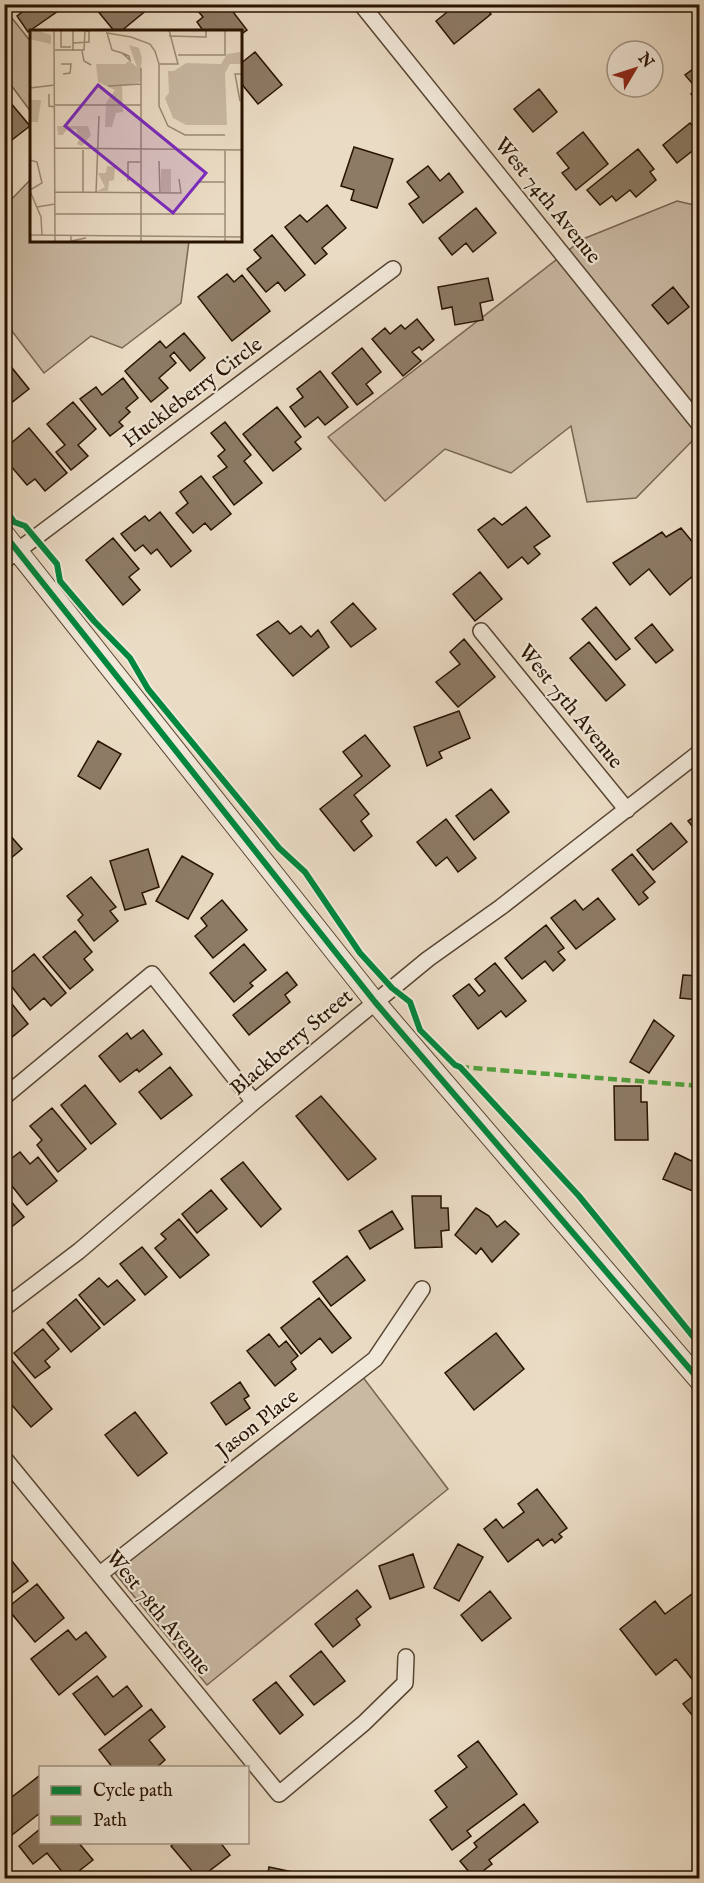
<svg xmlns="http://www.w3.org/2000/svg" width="704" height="1883" viewBox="0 0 704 1883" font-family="'IM FELL English',serif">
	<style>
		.green { fill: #c9b9a3; stroke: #786652; stroke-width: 1.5 }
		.building { fill: #8d7b66; stroke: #281301; stroke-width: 1.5 }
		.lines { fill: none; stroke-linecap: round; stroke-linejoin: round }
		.minor-casing { stroke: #584532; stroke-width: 18 }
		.tertiary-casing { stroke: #584532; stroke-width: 22 }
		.minor { stroke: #f1e8d9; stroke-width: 15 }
		.tertiary { stroke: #f1e8d9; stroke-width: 20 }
		.quiet { stroke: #51a03c; stroke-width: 4.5; stroke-dasharray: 9 4.5; stroke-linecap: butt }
		.cycleway-casing { stroke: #f1e8d9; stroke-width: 10 }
		.cycleway { stroke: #00873e; stroke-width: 6 }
		.labels { text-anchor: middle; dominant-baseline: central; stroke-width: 4.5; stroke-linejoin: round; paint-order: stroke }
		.street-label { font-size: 21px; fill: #281301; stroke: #f1e8d9 }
		.inset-road { fill: none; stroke: #9c8b76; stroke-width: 1.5 }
		.view { fill: #7b2cbf; fill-opacity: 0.15; stroke: #7b2cbf; stroke-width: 3 }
		.inset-edge { fill: none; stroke: #281301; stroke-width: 3 }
	</style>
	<rect width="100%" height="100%" fill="#eadbc4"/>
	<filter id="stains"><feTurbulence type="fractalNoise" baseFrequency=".00333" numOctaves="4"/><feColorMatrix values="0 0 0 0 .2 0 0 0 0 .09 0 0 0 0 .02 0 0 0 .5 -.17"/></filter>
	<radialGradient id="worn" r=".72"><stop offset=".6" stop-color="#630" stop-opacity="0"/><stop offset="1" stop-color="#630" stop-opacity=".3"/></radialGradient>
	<path class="green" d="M4,8L31,42V112L5,77Z
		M31,179L32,240L189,241L181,303L122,348L91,336L44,373L5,322L4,266H6L5,206Z
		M677,201L699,206V434L636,498L587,502L571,426L511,473L445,449L385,501L328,437L583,239Z
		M362,1376L448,1489L207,1685L114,1572Z"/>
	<path class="building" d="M33,4H41L46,11L54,5L58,11L28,32L17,16Z
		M104,4H154L120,32H115L97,10Z
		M207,4H227L247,30L240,35V32H204L197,22L203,17L198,11Z
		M457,4H484L491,14L454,44L436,21Z
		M255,52L282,85L258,104L240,82V64Z
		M700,64V98L696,101L691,94L697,89L685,75Z
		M539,89L557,112L533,132L514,109Z
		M4,95L30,126L4,146Z
		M690,123L700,134V145L677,163L663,145Z
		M583,132L608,164L576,190L562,173L569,168L557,153Z
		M354,147L393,159L377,208L351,200L354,190L341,186Z
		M638,149L654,169L650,172L656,180L636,197L630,190L616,201L612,196L600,205L587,190Z
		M428,166L440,181L449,173L463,192L423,223L409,204L419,197L407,182Z
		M327,205L346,228L322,248L327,254L315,264L285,227L300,215L307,222Z
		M476,208L496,233L473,252L466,243L452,255L439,238Z
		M272,235L305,275L285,291L278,282L266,292L247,269L261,258L254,250Z
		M227,274L234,282L242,275L270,311L232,341L198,297Z
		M488,278L493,300L480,303L483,320L455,325L452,307L442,309L438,287Z
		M673,287L689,307L668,324L652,305Z
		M417,319L434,340L422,350L419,347L412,352L421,361L403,376L372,339L385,328L390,334L401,325L405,329Z
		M184,333L205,358L190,371L174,352L170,356L176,363L159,378L168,388L151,402L125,371L160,341L166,348Z
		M362,348L381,372L366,384L373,393L357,405L332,373Z
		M4,358L29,389L6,407L4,406Z
		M320,371L348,407L325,425L318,417L305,427L290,407L303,397L297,389Z
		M123,378L138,398L126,408L130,412L119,422L123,426L110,436L80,399L96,387L102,395Z
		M73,402L96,429L78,445L88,456L71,470L56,452L65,445L47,424Z
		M277,407L301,437L295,442L301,449L273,471L243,434Z
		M225,422L251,455L244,461L262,483L234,505L213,477L227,467L218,456L225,450L211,433Z
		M29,428L67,473L45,491L35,479L27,485L4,458V449Z
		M201,476L231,514L211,530L205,523L193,533L176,513L188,503L180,492Z
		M526,507L550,536L534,547L540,554L528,564L522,557L508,568L478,530L494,518L502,525Z
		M160,512L191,551L171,567L157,549L151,554L143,545L135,551L121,534L145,516L149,521Z
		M681,528L700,551V570L670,595L649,569L630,585L613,563L662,532L666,537Z
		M113,538L139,569L129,577L140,590L123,605L86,560Z
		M480,572L502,599L475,621L453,594Z
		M353,603L376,629L351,647L331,622Z
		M596,607L630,649L616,660L582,619Z
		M278,621L290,634L301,626L311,637L318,630L329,647L293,676L257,635Z
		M652,624L673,650L656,663L635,638Z
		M464,639L495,677L458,707L436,682L460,664L450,652Z
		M589,642L625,685L606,701L570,658Z
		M459,711L470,738L439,752L442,758L427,766L414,727Z
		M365,735L390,766L354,795L369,814L361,821L372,836L354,851L320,809L362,776L343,752Z
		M98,741L121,754L100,789L78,776Z
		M491,789L509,812L474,840L456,816Z
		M700,813V836L688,821Z
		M446,819L476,858L458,872L447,857L436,866L417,842Z
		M671,823L687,842L653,870L637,850Z
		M8,833L22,849L5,863L4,836Z
		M148,849L159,887L142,893L146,904L125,910L110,861Z
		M632,854L655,882L643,892L648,898L639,905L612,870Z
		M182,856L213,874L188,919L156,901Z
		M91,877L116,907L110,911L118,921L94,941L78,920L83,915L67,896Z
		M598,898L615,919L576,949L551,918L575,900L583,910Z
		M222,900L247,930L213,958L195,936L207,926L201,918Z
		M546,925L564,948L558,952L565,960L553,971L545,961L522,979L505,958Z
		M75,931L92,952L84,959L93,970L70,989L43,957Z
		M244,944L266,970L250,983L253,986L234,1002L210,973Z
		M34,954L66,993L51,1006L44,998L30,1010L5,978Z
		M495,963L526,1001L506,1017L501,1011L478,1029L453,996L469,984L479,996L485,991L475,979Z
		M287,972L297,985L285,995L290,1002L249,1035L233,1015Z
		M683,975L700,976V1000L680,998Z
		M4,994L28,1024L6,1042L4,1041Z
		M654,1020L674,1036L649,1073L630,1062Z
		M143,1030L162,1054L139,1072L137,1069L120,1082L99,1056L127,1033L131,1039Z
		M170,1067L192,1095L161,1119L139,1092Z
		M85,1085L116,1124L91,1144L61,1105Z
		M614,1086H641V1102H647L648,1140H615Z
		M321,1096L376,1159L348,1180L296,1116Z
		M52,1108L86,1149L58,1172L37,1145L42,1140L30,1126Z
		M20,1152L30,1164L38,1157L57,1181L27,1205L4,1176V1164Z
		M675,1153L700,1165V1194L663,1179Z
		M243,1162L281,1209L261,1227L221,1179Z
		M211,1190L227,1209L197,1233L182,1214Z
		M4,1193L24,1217L4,1233Z
		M412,1196H441V1208H448L449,1230L441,1231L442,1247L415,1248Z
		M476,1208L489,1216L497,1227L505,1221L519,1234L492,1262L481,1248L476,1254L455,1235Z
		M392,1211L403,1229L370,1249L359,1231Z
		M179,1219L209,1255L180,1278L155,1248L166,1239L161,1234Z
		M142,1247L167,1277L145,1295L120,1264Z
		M347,1256L365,1280L331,1306L313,1282Z
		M99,1278L108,1287L117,1280L135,1300L104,1325L79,1295Z
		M319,1298L351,1338L332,1353L320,1338L301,1354L281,1328Z
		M76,1299L100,1328L71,1352L47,1323Z
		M43,1329L59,1349L45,1361L50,1367L35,1378L14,1353Z
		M496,1333L524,1369L474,1410L445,1373Z
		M269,1334L279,1347L286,1341L298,1356L291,1362L296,1369L275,1386L247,1351Z
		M11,1359L52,1409L31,1427L4,1396V1364Z
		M240,1382L249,1396L244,1399L250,1408L226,1425L211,1403Z
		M135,1412L167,1453L138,1476L105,1435Z
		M537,1489L567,1528L559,1534L562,1537L555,1543L552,1539L543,1546L538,1539L508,1562L484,1529L496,1519L503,1528L524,1512L518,1504Z
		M458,1544L483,1557L459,1601L434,1588Z
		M4,1551L28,1581L4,1599Z
		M413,1554L424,1587L390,1599L379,1566Z
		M37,1584L64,1618L35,1642L7,1608Z
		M700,1588V1689L676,1659L656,1675L620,1629L655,1601L665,1614Z
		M357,1590L371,1607L356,1619L360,1625L333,1647L315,1624Z
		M490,1591L511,1618L482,1641L461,1615Z
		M68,1630L76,1640L86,1632L106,1657L59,1695L31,1659Z
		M321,1651L345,1681L314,1705L290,1676Z
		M97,1676L113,1697L127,1686L142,1706L105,1735L73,1694Z
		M276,1682L303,1715L280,1734L253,1700Z
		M700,1691V1725L683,1704Z
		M151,1709L165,1727L149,1740L165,1760L156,1768H113L99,1750Z
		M478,1741L517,1794L467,1831L471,1836L452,1850L430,1820L447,1807L435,1791L467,1767L458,1756Z
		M39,1776L40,1778V1813L7,1839L4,1835V1803Z
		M524,1804L538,1822L489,1860L492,1864L474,1878L460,1861L477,1847L474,1843Z
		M40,1829V1842H78L93,1860L70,1878H67L47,1853L33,1864L19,1846Z
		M176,1842H220L230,1855L200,1878H198L171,1846Z
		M269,1867L298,1873L297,1878H267Z"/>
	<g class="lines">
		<defs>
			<path id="minor" d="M361,4L700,425
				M4,561L393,269
				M481,631L627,810
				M4,1097L152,974L254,1102
				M4,1308L79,1251L254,1102L428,959L501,907L700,752
				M4,1458L279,1794L364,1723L405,1683L406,1657
				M100,1574L375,1359L422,1289"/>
			<path id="tertiary" d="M4,534L375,1002L700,1381"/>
		</defs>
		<use href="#minor" class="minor-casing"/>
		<use href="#tertiary" class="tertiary-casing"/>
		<use href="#minor" class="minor"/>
		<use href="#tertiary" class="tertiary"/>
		<path class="quiet" d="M460,1067L700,1086"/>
		<defs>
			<path id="cycleway" d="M4,507L14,522L25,526L57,564L60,581L94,621L130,658L148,689L279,848L305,872L360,953L392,988L410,1002L420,1030L455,1065L460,1067L579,1196L700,1345
				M4,534L375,1002L700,1381"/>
		</defs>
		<use href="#cycleway" class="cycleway-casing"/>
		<use href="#cycleway" class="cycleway"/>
	</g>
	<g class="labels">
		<g class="street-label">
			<text transform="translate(547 201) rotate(51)">West 74th Avenue</text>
			<text transform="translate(193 393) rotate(-37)">Huckleberry Circle</text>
			<text transform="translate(570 707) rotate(51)">West 75th Avenue</text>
			<text transform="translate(292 1043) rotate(-40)">Blackberry Street</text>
			<text transform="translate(258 1424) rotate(-38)">Jason Place</text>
			<text transform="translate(158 1613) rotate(51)">West 78th Avenue</text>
		</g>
	</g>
	<g transform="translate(30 30)">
		<rect width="212" height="212" fill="#eadbc4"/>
		<path d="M6,0L21,5V14L0,9V3ZM99,15L109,18L112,28L110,52L92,56L93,82L86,83L82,97H75L76,73L85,60L68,52L66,34H95L99,31L107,37ZM211,22V34H200L195,43L197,95H156L143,88L135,68L139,63L138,41H144L156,33L191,34L197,24ZM0,70H11L8,92H0ZM27,96H58L61,105L52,116L47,114L50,108L46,99H37L33,105H28ZM77,136L85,137L84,150L79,151L78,161H67L75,157L68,143H76ZM131,139H141V162H131Z" fill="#c9b9a3"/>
		<path class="inset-road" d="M24,0L25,212M31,0V17H41M43,0V21M139,6L176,7V0M43,13L59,12V1H56M25,20H54L55,0M52,21L54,31L61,35M92,23L100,30L99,26L92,23L82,20L77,3L101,7L120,14L125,21L129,34V76L138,96L155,105H195M148,25H195V0M31,34H41L40,43L33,44M129,34H148L139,0M78,56L111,54M0,58L25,55M19,64V76L25,77M210,71L205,44H212M25,75H111M25,118L212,120M195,120V212M0,130L7,132L12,153L0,160M129,131L130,163M98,151V132H110M169,152H195M0,161L11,187L12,205M25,162L151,163L149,149M53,163V120M66,163L69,86M7,177L25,174M25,184H195M0,205L212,207M41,205V211L56,208M111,212V38"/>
		<path class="view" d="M68,55L176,143L143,183L35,96Z"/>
		<rect width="212" height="212" class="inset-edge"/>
	</g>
	<rect width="704" height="1883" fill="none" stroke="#eadbc4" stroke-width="24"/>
	<rect x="6" y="6" width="692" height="1871" fill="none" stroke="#281301" stroke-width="3"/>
	<rect x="12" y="12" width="680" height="1859" fill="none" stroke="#281301" stroke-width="1.5"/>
	<rect x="39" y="1766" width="210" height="78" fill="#f1e8d9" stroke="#a19383" stroke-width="1.5"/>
	<rect x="51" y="1786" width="30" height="9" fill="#00873e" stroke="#a19383" stroke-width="1.5"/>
	<text x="93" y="1796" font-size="18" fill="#281301">Cycle path</text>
	<rect x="51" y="1816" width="30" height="9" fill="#51a03c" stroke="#a19383" stroke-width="1.5"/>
	<text x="93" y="1826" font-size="18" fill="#281301">Path</text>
	<g transform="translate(635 69) rotate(51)"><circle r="28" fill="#f1e8d9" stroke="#a19383" stroke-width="1.5"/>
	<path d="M0-4.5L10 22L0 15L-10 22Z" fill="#8f2418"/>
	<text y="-9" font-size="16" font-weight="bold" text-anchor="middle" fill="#281301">N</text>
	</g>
	<rect width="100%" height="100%" filter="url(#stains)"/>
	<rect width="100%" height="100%" fill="url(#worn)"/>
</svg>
